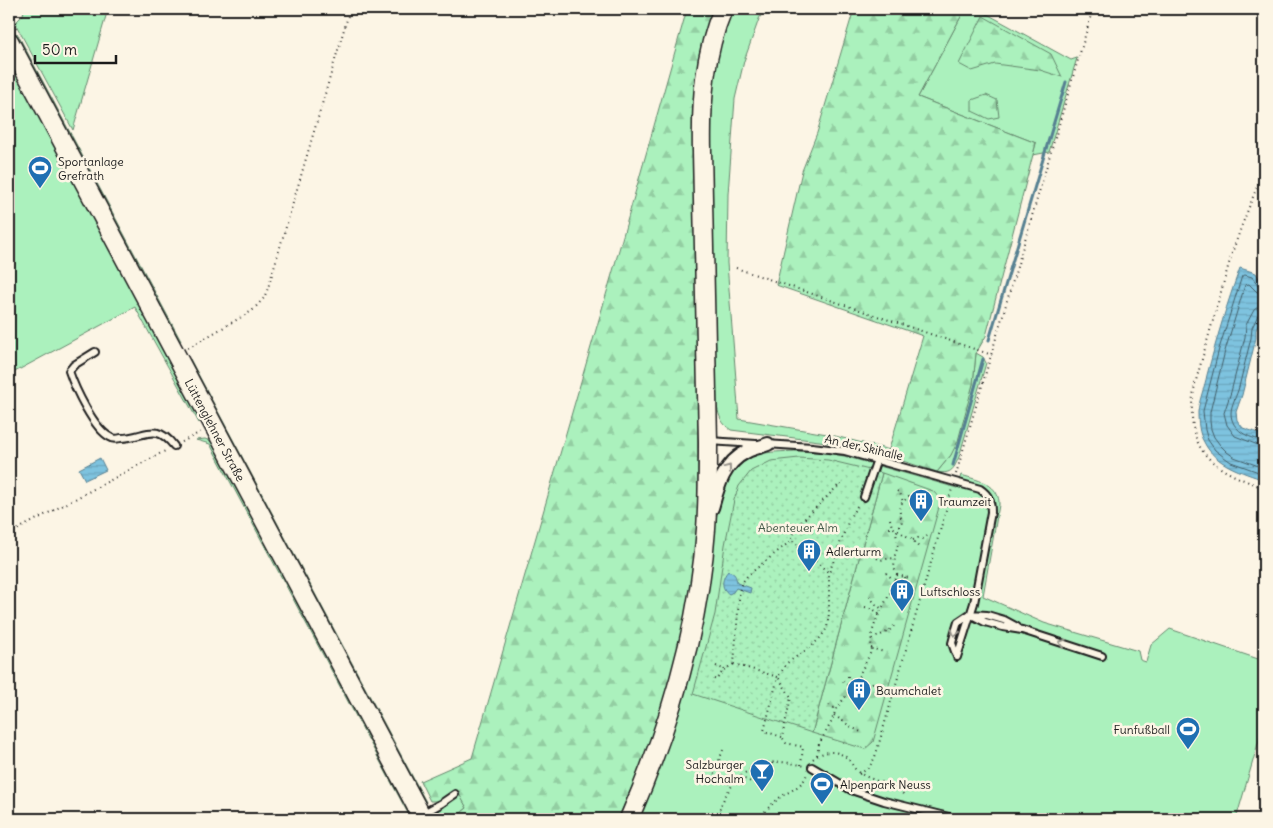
<svg xmlns="http://www.w3.org/2000/svg" width="1273" height="828" viewBox="0 0 1273 828" font-family="Delius,sans-serif">
	<style>
		.grass { fill: #abf1bd; stroke: #64866c }
		.forest { fill: url(#forest-firs); stroke: #64866c }
		.park { fill: url(#park-dots); stroke: #64866c }
		.water { fill: url(#water-rules); stroke: #578091 }
		.lines { fill: none; stroke-linecap: round; stroke-linejoin: round }
		.shore { stroke: #435f6a; stroke-width: 1 }
		.stream { stroke: #578091; stroke-width: 3 }
		.service-casing { stroke: #1c1c1c; stroke-width: 10 }
		.minor-casing { stroke: #1c1c1c; stroke-width: 16 }
		.secondary-casing { stroke: #1c1c1c; stroke-width: 21 }
		.path { stroke: #1c1c1c; stroke-width: 2; stroke-dasharray: 1 4; stroke-linecap: butt }
		.service { stroke: #fcf5e5; stroke-width: 6 }
		.minor { stroke: #fcf5e5; stroke-width: 12 }
		.secondary { stroke: #fcf5e5; stroke-width: 18 }
		.oneway { stroke: #97938b }
		.labels { text-anchor: middle; dominant-baseline: central; stroke-width: 5; stroke-linejoin: round; paint-order: stroke }
		.poi-label { font-size: 12px; fill: #1c1c1c; stroke: #fcf5e5; text-anchor: start }
		.street-label { font-size: 12px; fill: #1c1c1c; stroke: #fcf5e5 }
		.park-label { font-size: 12px; fill: #475c4c; stroke: #fcf5e5 }
	</style>
	<defs>
		<pattern id="forest-firs" width="22" height="20" patternUnits="userSpaceOnUse" patternTransform="scale(1.25)"><rect width="22" height="20" fill="#abf1bd"/><path d="M5 1l3.5 6h-7zM16 11l3.5 6h-7z" fill="#93cea2"/></pattern>
		<pattern id="park-dots" width="8" height="8" patternUnits="userSpaceOnUse" patternTransform="scale(1.25)"><rect width="8" height="8" fill="#abf1bd"/><path d="M2 2h.1M6 6h.1" fill="none" stroke="#93cea2" stroke-width="1.8" stroke-linecap="round"/></pattern>
		<pattern id="water-rules" width="6" height="5" patternUnits="userSpaceOnUse" patternTransform="scale(1.25)"><rect width="6" height="5" fill="#7ec3df"/><path d="M0 2.5h6" fill="none" stroke="#6ca7bf"/></pattern>
	</defs>
	<rect width="100%" height="100%" fill="#fcf5e5"/>
	<filter id="ink" filterUnits="userSpaceOnUse"><feTurbulence type="fractalNoise" baseFrequency=".02" numOctaves="2"/><feDisplacementMap in="SourceGraphic" scale="10" xChannelSelector="R" yChannelSelector="G"/><feConvolveMatrix kernelMatrix="1 2 1 2 8 2 1 2 1" color-interpolation-filters="sRGB"/></filter>
	<g filter="url(#ink)">
		<path class="grass" d="M24,9H108L73,130L15,23L23,15Z
			M731,9H764L759,19L744,61L735,99L728,194L727,263L739,419L827,434L890,450L887,456L850,446L819,441L731,430C722,424 719,417 717,406L715,332L711,272L708,136L713,67Z
			M965,9H978L1071,60L1077,58L1049,152L1033,155L1036,143L918,97Z
			M17,33L181,341L174,339L14,38Z
			M9,54L201,415L199,423L135,307L9,375Z
			M976,353L983,357L986,363L959,457C954,468 952,475 937,472L951,455L973,384Z
			M190,359L426,802L418,798L189,367Z
			M205,439L213,442L417,819H411L210,444L196,440Z
			M799,451L827,453L844,456L957,488L961,475C973,479 994,482 998,497C999,499 999,502 999,505L983,596L1044,623L1138,651L1140,660L1146,662L1151,645L1170,629L1264,661V723L1236,819H639C660,772 676,722 688,671C701,617 705,561 719,506C722,495 724,481 732,471C747,450 776,452 799,451Z
			M458,791L467,808L456,817V819H439L436,814L443,804L456,795Z"/>
		<path class="forest" d="M687,9H717L698,267L697,327L698,511L697,544L693,580L676,665L647,753L618,819H456V817L467,808L458,792L442,801H430L420,781L472,758L615,264Z
			M854,9H965L918,97L1036,143L986,336L976,353L973,384L958,441L951,455L937,472L887,456L923,336L776,285L802,171L817,133Z
			M983,16L1051,54L1062,77L1040,70L995,64L972,71L959,64Z
			M986,95L997,100L999,117L989,119L972,111V100Z
			M882,473L933,491L941,500L873,742L865,749L812,733Z"/>
		<path class="park" d="M799,458L828,460L882,473L812,733L693,694L715,614L725,545L734,500L739,486L751,471L771,461Z"/>
		<path class="water" d="M1240,268L1256,273L1260,280L1264,284V313L1256,330V338L1242,395L1236,412L1237,420L1243,428L1264,435V480C1242,472 1215,465 1204,442C1199,434 1198,422 1198,412C1199,400 1205,386 1207,375C1217,338 1227,303 1240,268Z
			M100,458L106,470L85,480L79,469Z
			M728,571C735,573 736,576 737,583L751,588L750,593L736,588L733,592L729,594C720,588 722,578 728,571Z"/>
		<g class="lines">
			<path class="shore" d="M1264,287L1259,286L1252,277L1245,275L1242,276L1219,349L1203,411L1205,430L1208,440L1215,450L1224,457L1231,462L1264,474
				M1264,293L1257,292L1249,284L1245,285L1225,351L1210,412V421L1211,429L1214,437L1220,445L1227,452L1234,457L1264,468
				M1264,306L1258,307L1254,310L1246,325L1245,337L1231,392L1224,413L1227,425L1235,436L1258,445L1264,446
				M1264,313L1258,315L1252,328L1251,338C1247,354 1243,371 1239,387C1237,395 1231,405 1231,413C1231,430 1249,439 1264,440"/>
			<path class="stream" d="M989,340L1066,82
				M953,465L983,359"/>
			<defs>
				<path id="service" d="M95,352L74,365L69,371C75,389 94,429 110,437C113,439 117,439 121,438C145,438 155,421 174,446
					M709,441L756,444
					M766,444L812,447L845,451L980,489C989,495 991,501 991,512L974,603L957,657
					M864,497L877,459
					M970,614L985,622L1003,627L1022,630L1102,656
					M957,657L952,643L955,632L958,622L970,614L987,615L1004,620L1017,627
					M812,767L851,790L884,801L957,819
					M422,814L442,803L455,794"/>
				<path id="minor" d="M712,508C718,486 724,463 746,452C752,448 761,447 768,444"/>
				<path id="secondary" d="M9,41L423,819
					M629,819C669,727 699,629 706,529C708,500 708,470 708,441L702,151C701,102 704,54 723,9"/>
			</defs>
			<use href="#service" class="service-casing"/>
			<use href="#minor" class="minor-casing"/>
			<use href="#secondary" class="secondary-casing"/>
			<path class="path" d="M9,14L17,30
				M1264,169L1242,225L1232,253L1195,384C1194,391 1192,399 1192,407C1190,459 1222,472 1264,488
				M736,268L992,355
				M188,348L252,311L264,298L268,288L350,9
				M182,442L202,431
				M956,474L1093,9
				M897,491L900,493L903,502
				M890,519L892,527
				M889,528L892,527L913,540L920,549
				M9,534L167,450
				M792,539L795,528L840,484L842,487
				M913,540L918,538L924,539L927,536
				M877,558L880,560L894,558
				M886,573L895,581
				M897,575L909,578
				M905,577L908,595
				M870,596L874,603L882,609
				M865,607L873,609L879,614
				M872,639L889,631L894,626
				M871,648L877,650L884,652
				M716,666L723,669
				M848,676V678L866,690L867,697
				M714,679L716,680L724,670L734,664
				M843,681L852,689
				M864,689L875,681
				M829,705L836,709
				M834,715C844,722 852,728 863,733
				M782,737L764,731L778,677L734,664L740,586L747,576L792,540L829,573
				M723,750L713,777L732,785
				M817,755L819,744L831,723L836,709L853,687L872,650C868,630 881,611 890,593C893,587 895,581 897,575L894,568L895,555L898,546L896,533L902,521L899,509L901,504L909,496C915,499 918,502 921,508
				M813,759C823,750 839,749 849,760C853,765 855,771 861,774C872,780 884,783 895,787L900,790L905,797
				M772,763L773,770
				M801,765L803,747L786,743L782,737L791,697L778,677L787,663L812,646L821,637L827,628L829,614V573L850,517L859,503
				M859,774C869,769 872,764 876,754L952,489
				M740,777L753,783
				M717,819C723,790 745,762 778,762C787,762 796,764 805,766
				M758,819C764,812 771,805 778,799C788,791 804,787 807,773"/>
			<use href="#service" class="service"/>
			<use href="#minor" class="minor"/>
			<use href="#secondary" class="secondary"/>
		</g>
		<defs><path id="oneway-chevron" d="M-2-3.5L2.5 0L-2 3.5" fill="none" stroke-width="1.6" stroke-linecap="round" stroke-linejoin="round" transform="scale(1.25)"/></defs>
		<g class="oneway">
			<use href="#oneway-chevron" transform="translate(728 468) rotate(-53)"/>
			<use href="#oneway-chevron" transform="translate(955 633) rotate(107)"/>
			<use href="#oneway-chevron" transform="translate(1062 643) rotate(-161)"/>
		</g>
	</g>
	<defs>
		<symbol id="stadium-pin" viewBox="-11 -11 22 30"><path d="M0 17L-7.5 6A9.5 9.5 0 1 1 7.5 6Z" fill="#1f6fb2" stroke="#fcf5e5"/><path d="M0-5a6.5 5 0 1 0 0 10a6.5 5 0 1 0 0-10ZM-3.5-1.8h7v3.6h-7Z" fill="#fff"/></symbol>
		<symbol id="building-pin" viewBox="-11 -11 22 30"><path d="M0 17L-7.5 6A9.5 9.5 0 1 1 7.5 6Z" fill="#1f6fb2" stroke="#fcf5e5"/><path d="M-4-6H4V6H1V3H-1V6H-4ZM-2.5-4.3h1.7v1.8h-1.7ZM.8-4.3h1.7v1.8H.8ZM-2.5-1h1.7V.8h-1.7ZM.8-1h1.7V.8H.8Z" fill="#fff"/></symbol>
		<symbol id="bar-pin" viewBox="-11 -11 22 30"><path d="M0 17L-7.5 6A9.5 9.5 0 1 1 7.5 6Z" fill="#1f6fb2" stroke="#fcf5e5"/><path d="M-6-5H6L.8 .8V4.5H3.5V6h-7V4.5H-.8V.8Z" fill="#fff"/></symbol>
	</defs>
	<g fill-rule="evenodd">
		<use href="#stadium-pin" x="26" y="154" width="28" height="38"/>
		<use href="#building-pin" x="907" y="487" width="28" height="38"/>
		<use href="#building-pin" x="795" y="537" width="28" height="38"/>
		<use href="#building-pin" x="888" y="577" width="28" height="38"/>
		<use href="#building-pin" x="845" y="676" width="28" height="38"/>
		<use href="#stadium-pin" x="1174" y="715" width="28" height="38"/>
		<use href="#bar-pin" x="748" y="757" width="28" height="38"/>
		<use href="#stadium-pin" x="808" y="770" width="28" height="38"/>
	</g>
	<g class="labels">
		<g class="poi-label">
			<text x="58" y="161">Sportanlage<tspan x="58" dy="14">Grefrath</tspan></text>
			<text x="938" y="501">Traumzeit</text>
			<text x="826" y="551">Adlerturm</text>
			<text x="920" y="591">Luftschloss</text>
			<text x="876" y="690">Baumchalet</text>
			<text x="1170" y="729" text-anchor="end">Funfußball</text>
			<text x="744" y="764" text-anchor="end">Salzburger<tspan x="744" dy="14">Hochalm</tspan></text>
			<text x="840" y="784">Alpenpark Neuss</text>
		</g>
		<g class="street-label">
			<text transform="translate(215 430) rotate(62)">Lüttenglehner Straße</text>
			<text transform="translate(864 447) rotate(13)">An der Skihalle</text>
		</g>
		<g class="park-label">
			<text x="798" y="527">Abenteuer Alm</text>
		</g>
	</g>
	<rect width="1273" height="828" fill="none" stroke="#fcf5e5" stroke-width="30"/>
	<rect x="15" y="15" width="1243" height="798" fill="none" stroke="#1c1c1c" stroke-width="2" filter="url(#ink)"/>
	<path d="M35 55v8h81v-8" fill="none" stroke="#1c1c1c" stroke-width="2.5"/>
	<text x="42" y="55" font-size="15" fill="#1c1c1c" stroke="#fcf5e5" stroke-width="4" paint-order="stroke">50 m</text>
</svg>
